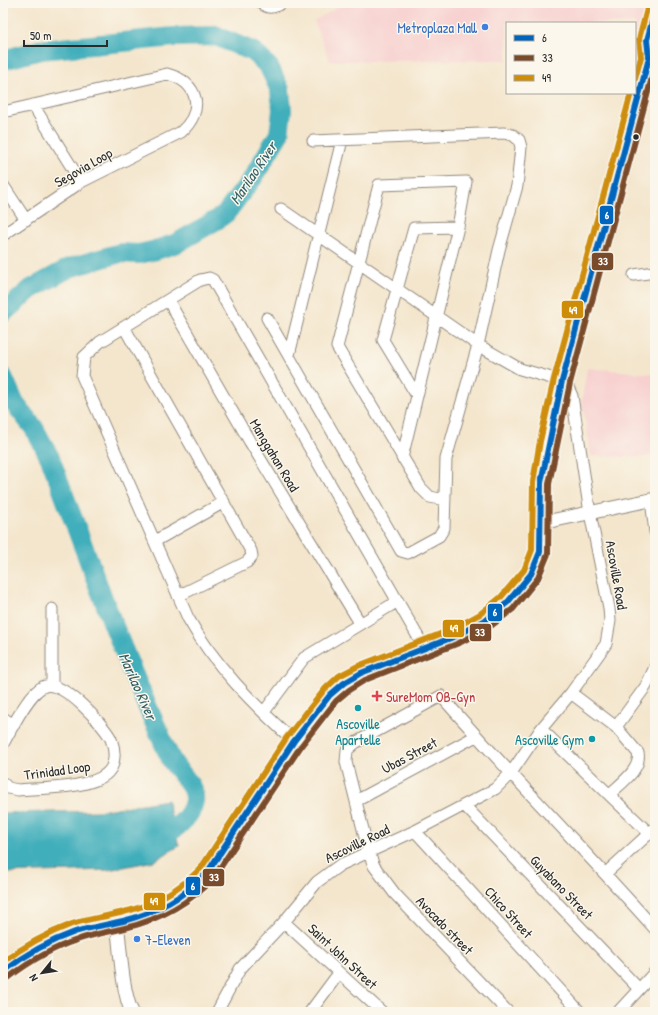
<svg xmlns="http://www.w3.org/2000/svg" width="658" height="1015" viewBox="0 0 658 1015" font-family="'Patrick Hand',sans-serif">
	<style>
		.built { fill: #f7d0cf }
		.water { fill: #3faebb; stroke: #356c73 }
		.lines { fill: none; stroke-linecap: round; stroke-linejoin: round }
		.river { stroke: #3faebb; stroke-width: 20 }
		.minor-casing { stroke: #90887c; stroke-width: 13 }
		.tertiary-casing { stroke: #90887c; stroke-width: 15 }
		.primary-casing { stroke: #90887c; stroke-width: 19 }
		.minor { stroke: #fff; stroke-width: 11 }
		.tertiary { stroke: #fff; stroke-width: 13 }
		.primary { stroke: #fff; stroke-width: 17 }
		.bus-1-casing { stroke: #fbf7ec; stroke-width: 9 }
		.bus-2-casing { stroke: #fbf7ec; stroke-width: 9 }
		.bus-3-casing { stroke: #fbf7ec; stroke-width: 9 }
		.bus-1 { stroke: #0065bd; stroke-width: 6 }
		.bus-2 { stroke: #7a4b2a; stroke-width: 6 }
		.bus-3 { stroke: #ce8d09; stroke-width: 6 }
		.shop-dot { fill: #3f7fe0; stroke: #fbf7ec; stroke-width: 1.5 }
		.bus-dot { fill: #2b2b2b; stroke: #fbf7ec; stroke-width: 1.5 }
		.health-dot { fill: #e0444e; stroke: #fbf7ec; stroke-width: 1.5 }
		.culture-dot { fill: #0f9aa8; stroke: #fbf7ec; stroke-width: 1.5 }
		.labels { text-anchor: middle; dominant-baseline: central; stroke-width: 3; stroke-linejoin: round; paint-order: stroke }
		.shop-label { font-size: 14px; fill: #366cbe; stroke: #fbf7ec; text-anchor: end }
		.street-label { font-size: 14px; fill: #2b2b2b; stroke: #fbf7ec }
		.health-label { font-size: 14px; fill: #be3a42; stroke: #fbf7ec; text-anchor: start }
		.culture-label { font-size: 14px; fill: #0d838f; stroke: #fbf7ec }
		.water-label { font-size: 15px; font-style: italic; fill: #335f65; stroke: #fbf7ec }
		.line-badge { stroke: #fbf7ec; stroke-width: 1.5 }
		.badge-label { font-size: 11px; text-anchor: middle; font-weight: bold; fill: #fff }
	</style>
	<rect width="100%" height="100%" fill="#fbf7ec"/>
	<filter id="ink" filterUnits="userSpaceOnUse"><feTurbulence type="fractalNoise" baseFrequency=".025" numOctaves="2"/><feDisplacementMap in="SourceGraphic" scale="8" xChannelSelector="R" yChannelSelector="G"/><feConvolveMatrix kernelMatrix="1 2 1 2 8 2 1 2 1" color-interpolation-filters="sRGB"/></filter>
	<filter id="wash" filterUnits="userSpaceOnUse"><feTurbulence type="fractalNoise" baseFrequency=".012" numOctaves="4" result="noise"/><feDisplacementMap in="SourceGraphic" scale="16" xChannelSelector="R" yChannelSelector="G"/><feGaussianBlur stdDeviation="0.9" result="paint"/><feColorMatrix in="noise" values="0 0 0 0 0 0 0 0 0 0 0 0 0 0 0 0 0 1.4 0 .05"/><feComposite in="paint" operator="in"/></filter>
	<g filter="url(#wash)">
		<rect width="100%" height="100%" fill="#f4e6cd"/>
		<path class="built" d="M345,3H654L640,60H635V23H507V60L330,61L314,21Z
			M587,368L655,374V457L591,456L582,400Z"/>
		<path class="water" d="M167,800L179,846L154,861L108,870L3,873V813L99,811Z"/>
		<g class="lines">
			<path class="river" d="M3,60L40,50L174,37L216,36L254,52L269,67L280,90L282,110L279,134L252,179L226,213L218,219L177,243L156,250L139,254L120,253L69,268L31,289L3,313
				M3,377L15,404L34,428L50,458C84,547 116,638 156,726C161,737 166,750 172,761C179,773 196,786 194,801C191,820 168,835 152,841"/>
		</g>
	</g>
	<g filter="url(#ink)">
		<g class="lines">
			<defs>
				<path id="minor" d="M262,3C268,10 274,7 282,3
					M33,105L81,182
					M3,112L167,74C199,82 205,111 181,132L81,182L3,235
					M3,185L26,220
					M634,275L655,272
					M168,300L250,442L360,623
					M267,318L401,551L408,553L439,536L444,528L446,459L478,345L499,250L517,186L521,147L519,140L513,135L504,133L313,141
					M124,327L251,551L252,556L247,562L178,596
					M289,355L342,140
					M417,396L383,340L414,228L458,227
					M402,458L458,227L466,182L379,185L337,347L421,488L430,497L445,500
					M651,500L655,532
					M155,541L224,502
					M52,685V609
					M571,693L616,727L638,753C642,769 620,784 610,794
					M264,712L304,658L398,601
					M3,718L14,725
					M616,727L646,686L655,667
					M541,729L649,833
					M294,741C254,705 214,665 188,618L82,376L84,357L100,342L200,280L209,278L213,280L425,649
					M3,744C11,730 29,691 45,686C63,680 103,724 111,739C115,749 116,763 109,771C95,789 40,788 18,790L8,788L3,783
					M356,801L476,736
					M465,806L639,989
					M415,831L580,1012
					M606,873L654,829
					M284,922L382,1012
					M217,1012L240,969L284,922L317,882L340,865L415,831L495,789L511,773L541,729L571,693L606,644L610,621L609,608L590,513L572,396L567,385L562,381L520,369L478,345L281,209
					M310,1012L339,973
					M508,1012L395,894L374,866L369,853L346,762L347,750L355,743L441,696C510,775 585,850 655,929
					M618,1012L655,972"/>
				<path id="tertiary" d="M541,523L655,499
					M117,922C120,945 122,993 132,1012"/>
				<path id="primary" d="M649,58L647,40L655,11
					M3,972C23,956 51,940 75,932C93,926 111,924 129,919C161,909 185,897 207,873L294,741L330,695L344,683L361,673L456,636L484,621L507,603L531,574L540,552L541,483L562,381L634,108L649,58L655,50"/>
			</defs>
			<use href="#minor" class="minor-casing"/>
			<use href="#tertiary" class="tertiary-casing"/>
			<use href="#primary" class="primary-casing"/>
			<use href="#minor" class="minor"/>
			<use href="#tertiary" class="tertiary"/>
			<use href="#primary" class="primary"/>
			<defs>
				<path id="bus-1" d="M3,972C25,955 49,941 75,932C91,927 107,925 123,921C155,913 184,897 207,873L294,741L330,695L344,683L361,673L456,636L484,621L507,603L531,574L540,552L541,483L562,381L649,58L647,40L655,11"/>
				<path id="bus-2" d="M8,978C29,962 52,948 77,940C93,934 109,932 125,928C158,920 190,903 214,877L301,746L336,701L349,690L365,680L459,643L488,628L513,609L538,578L548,554L549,484L570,383L655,66"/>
				<path id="bus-3" d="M635,79L641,57L639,39L647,9
					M3,962C24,946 48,933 72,924C88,919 104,917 120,913C151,906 178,891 201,868L287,737L325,689L339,676L358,666L453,629L480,614L501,597L524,570L532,550L533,482L540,441L554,379L631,93"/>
			</defs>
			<use href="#bus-1" class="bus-1-casing"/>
			<use href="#bus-2" class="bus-2-casing"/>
			<use href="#bus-3" class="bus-3-casing"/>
			<use href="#bus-1" class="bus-1"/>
			<use href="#bus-2" class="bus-2"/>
			<use href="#bus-3" class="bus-3"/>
		</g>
	</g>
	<g class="shop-dot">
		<circle cx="485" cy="27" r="4"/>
		<circle cx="137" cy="939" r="4"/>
	</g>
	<circle class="bus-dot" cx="636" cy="137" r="3.5"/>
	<path class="health-dot" d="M375 690h4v4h4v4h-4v4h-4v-4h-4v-4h4z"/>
	<g class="culture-dot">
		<circle cx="358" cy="708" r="4"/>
		<circle cx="592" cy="739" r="4"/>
	</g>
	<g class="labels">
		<g class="shop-label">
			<text x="477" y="27">Metroplaza Mall</text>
			<text x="145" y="939" text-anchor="start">7-Eleven</text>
		</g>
		<g class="street-label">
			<text transform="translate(83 167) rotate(-30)">Segovia Loop</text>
			<text transform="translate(275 455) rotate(59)">Manggahan Road</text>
			<text transform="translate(617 575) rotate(80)">Ascoville Road</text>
			<text transform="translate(409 755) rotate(-28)">Ubas Street</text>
			<text transform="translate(57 770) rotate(-8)">Trinidad Loop</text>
			<text transform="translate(357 843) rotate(-26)">Ascoville Road</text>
			<text transform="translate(562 887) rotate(46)">Guyabano Street</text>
			<text transform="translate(509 912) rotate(48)">Chico Street</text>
			<text transform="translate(445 925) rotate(46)">Avocado street</text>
			<text transform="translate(343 956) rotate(43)">Saint John Street</text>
		</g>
		<g class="health-label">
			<text x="386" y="696">SureMom OB-Gyn</text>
		</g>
		<g class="culture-label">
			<text x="358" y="723">Ascoville<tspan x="358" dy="16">Apartelle</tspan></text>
			<text x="584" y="739" text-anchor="end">Ascoville Gym</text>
		</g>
		<g class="water-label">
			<text transform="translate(253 173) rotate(-56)">Marilao River</text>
			<text transform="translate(138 686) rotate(66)">Marilao River</text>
		</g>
	</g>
	<g class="line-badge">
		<rect x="599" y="205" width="15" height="20" rx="4" fill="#0065bd"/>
		<rect x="591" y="252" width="23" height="19" rx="4" fill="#7a4b2a"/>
		<rect x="561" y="300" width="23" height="19" rx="4" fill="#ce8d09"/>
		<rect x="487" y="603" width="16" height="19" rx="4" fill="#0065bd"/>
		<rect x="442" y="619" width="23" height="19" rx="4" fill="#ce8d09"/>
		<rect x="469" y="623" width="23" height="19" rx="4" fill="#7a4b2a"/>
		<rect x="202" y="868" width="23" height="19" rx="4" fill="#7a4b2a"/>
		<rect x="185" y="876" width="16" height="20" rx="4" fill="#0065bd"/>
		<rect x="143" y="892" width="23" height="19" rx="4" fill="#ce8d09"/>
	</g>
	<g class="badge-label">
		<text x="607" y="219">6</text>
		<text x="603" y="265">33</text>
		<text x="573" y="314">49</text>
		<text x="495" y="616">6</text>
		<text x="454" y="632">49</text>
		<text x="480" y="636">33</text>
		<text x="214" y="881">33</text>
		<text x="193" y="890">6</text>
		<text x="154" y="905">49</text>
	</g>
	<rect width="658" height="1015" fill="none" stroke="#fbf7ec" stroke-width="16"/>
	<rect x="506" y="22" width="130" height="72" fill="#fbf7ec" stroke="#a8a59f"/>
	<rect x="514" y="35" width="20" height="6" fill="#0065bd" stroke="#a8a59f"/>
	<text x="542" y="42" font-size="12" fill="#2b2b2b">6</text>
	<rect x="514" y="55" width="20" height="6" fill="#7a4b2a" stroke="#a8a59f"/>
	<text x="542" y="62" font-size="12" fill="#2b2b2b">33</text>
	<rect x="514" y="75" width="20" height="6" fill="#ce8d09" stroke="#a8a59f"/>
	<text x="542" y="82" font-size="12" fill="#2b2b2b">49</text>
	<g transform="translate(42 973) rotate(240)" stroke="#fbf7ec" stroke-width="3" paint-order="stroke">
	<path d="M0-3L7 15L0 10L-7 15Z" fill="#2b2b2b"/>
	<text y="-6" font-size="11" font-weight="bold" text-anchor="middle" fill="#2b2b2b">N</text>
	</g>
	<path d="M24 40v6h83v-6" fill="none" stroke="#2b2b2b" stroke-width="2"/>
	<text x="30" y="40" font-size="12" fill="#2b2b2b" stroke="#fbf7ec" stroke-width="3" paint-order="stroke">50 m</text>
</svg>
